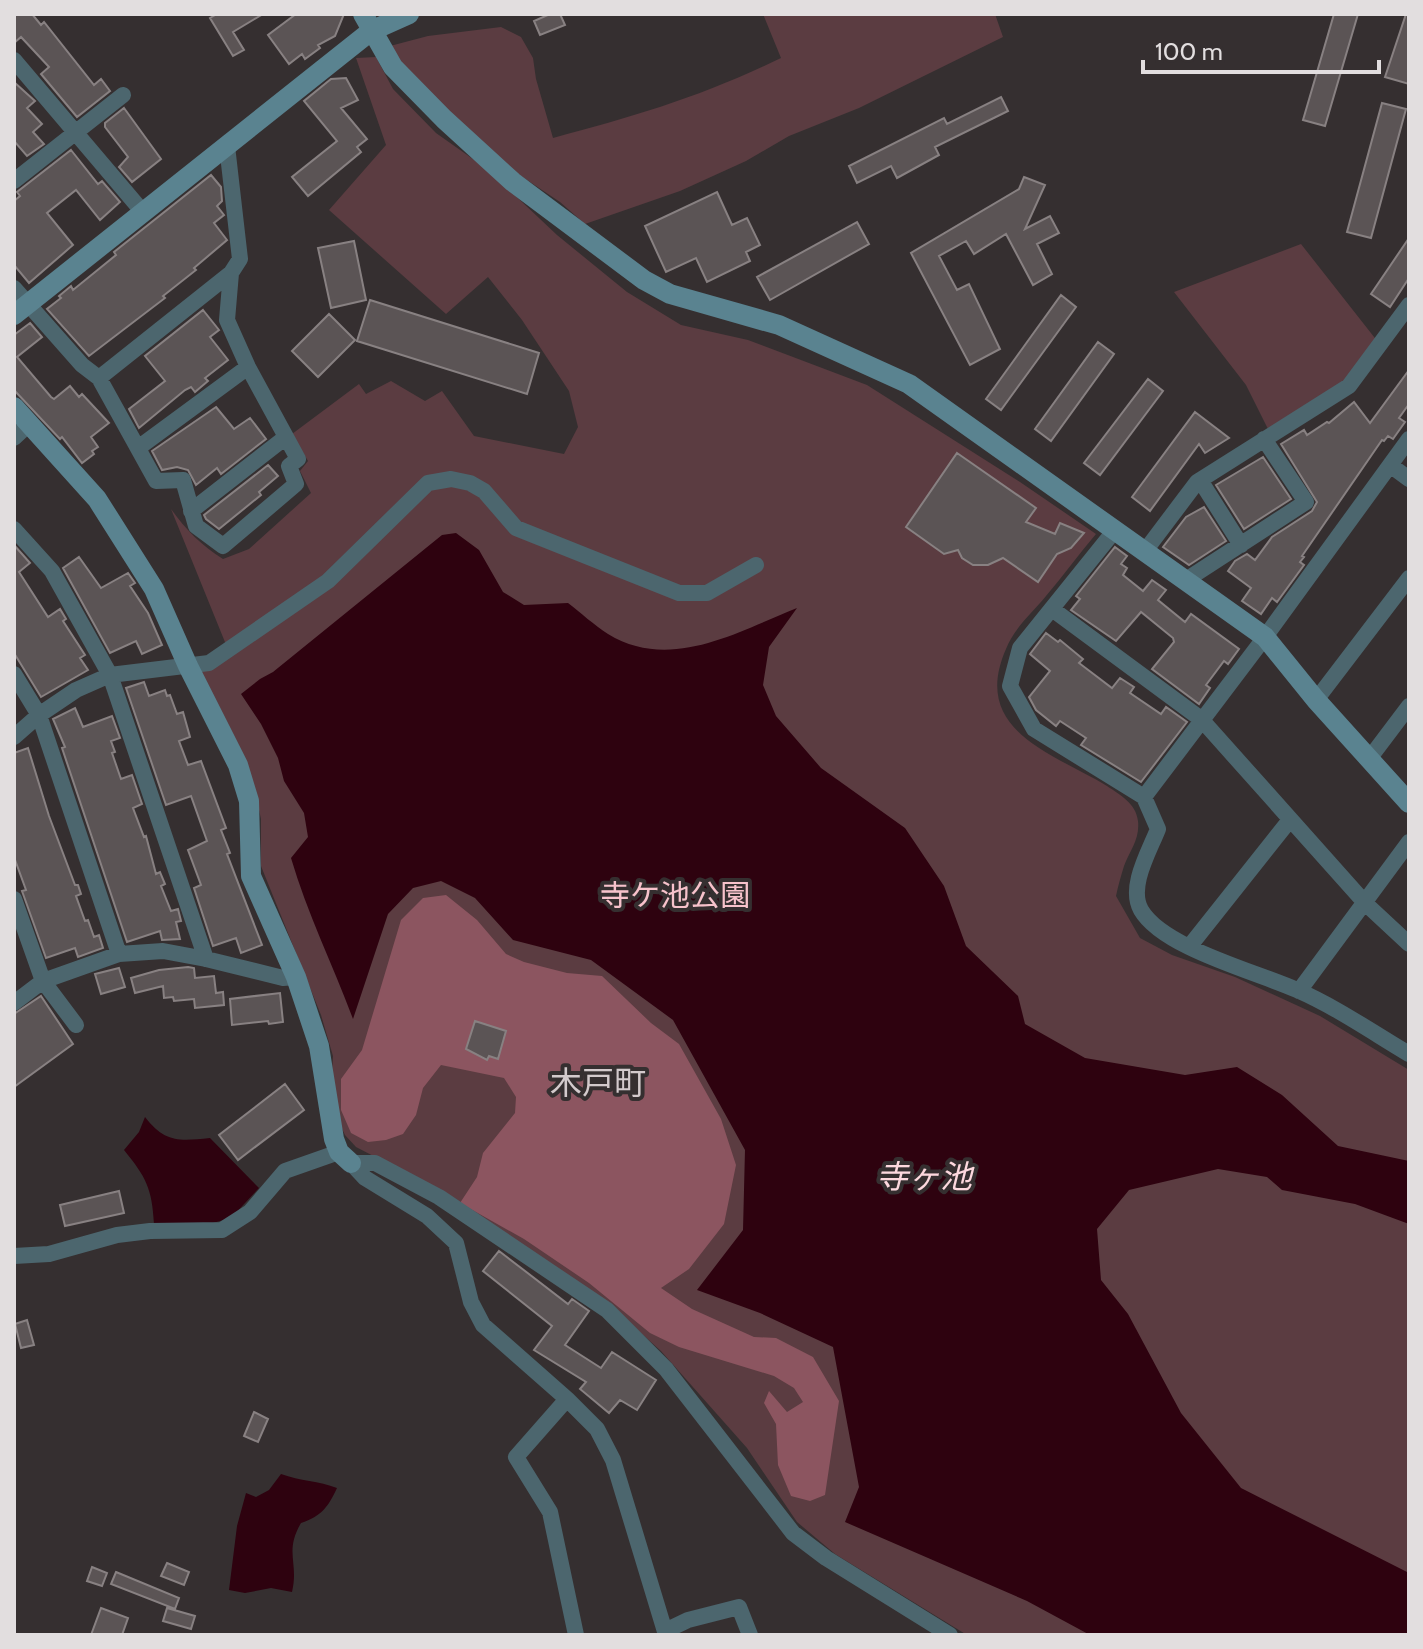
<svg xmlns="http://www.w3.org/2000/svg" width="1423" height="1649" viewBox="0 0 1423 1649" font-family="Cabin,'Noto Sans JP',sans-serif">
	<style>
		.green { fill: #5b3c41 }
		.forest { fill: #8c5560 }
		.water { fill: #2e020f }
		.building { fill: #5b5455; stroke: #888182; stroke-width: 2 }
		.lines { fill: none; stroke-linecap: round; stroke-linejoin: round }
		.street { stroke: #4c666e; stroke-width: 16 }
		.secondary { stroke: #5a8390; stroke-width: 20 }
		.labels { text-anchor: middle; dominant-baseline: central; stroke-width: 8; stroke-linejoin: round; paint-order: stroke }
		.park-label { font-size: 30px; fill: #f7c2cb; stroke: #352f30 }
		.neighbourhood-label { font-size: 32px; fill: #d3cacc; stroke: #352f30 }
		.water-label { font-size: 32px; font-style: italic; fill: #fdd8de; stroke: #352f30 }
	</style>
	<rect width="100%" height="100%" fill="#352f30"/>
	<path class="green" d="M763,14H995L1003,37L859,108L789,136L746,161L680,191L585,224L560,202L515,172L406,72L390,46L428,36L501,27L521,37L533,58L536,79L553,138C636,116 703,96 781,58Z
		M376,57L393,89L436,133L487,169L557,235L627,292L681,325L748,340L867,385L1020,482L1096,534C1079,554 1063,576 1046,596C1032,613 1015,627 1006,649C970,731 1053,753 1107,786C1120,795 1136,803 1138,821C1140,839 1130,850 1124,866C1121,876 1118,886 1116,896L1140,938L1172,955L1235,977L1320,1016L1409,1070V1635H967L835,1554L797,1522L747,1448L661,1351L624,1318L385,1162L356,1147L345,1135L336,1116L331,1091L333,1056L321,1015L261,866V819L256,796L198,673L229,652L171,509C186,530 201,545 223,559L249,549L311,493L300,471L308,461L292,434L359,384L366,394L391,381L425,401L442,391L474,436L564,454L578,427L569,391L522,320L488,277L446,314L329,210L386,145L356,58Z
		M1301,244L1378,342L1347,382L1269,431L1246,385L1174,292Z"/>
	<path class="forest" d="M446,895L477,920L506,954L524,962L567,973L602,976L651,1023L679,1044L721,1119L736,1165L724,1224L689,1269L661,1288L692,1309L754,1337L776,1338L813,1357L839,1401L825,1495L810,1501L791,1496L778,1465L776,1424L764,1403L769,1391L787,1412L803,1402L794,1388L774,1376L679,1347L650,1333L589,1283L524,1239L460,1203L477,1177L483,1153L515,1113L516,1097L504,1078L441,1065L423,1088L416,1115L403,1134L386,1140L368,1142L351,1133L341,1110V1079L362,1050L401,920L423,898Z"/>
	<path class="water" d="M456,533L479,550L503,592L524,605L568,603C581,613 594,625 608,634C670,672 737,632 797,608L769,647L763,685L776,716L821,768L905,828L944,886L966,946L1018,996L1025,1024L1085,1058L1185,1075L1237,1067L1282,1095L1338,1146L1409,1161V1224L1355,1204L1282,1190L1267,1177L1218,1169L1129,1190L1097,1229L1101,1280L1128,1314L1181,1413L1241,1488L1409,1573V1635H1090L1027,1601L845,1522L859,1487L833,1347L760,1313L697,1290L743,1230L745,1150L673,1020L591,960L513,940L475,898L441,881L413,888L388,914L353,1019C333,965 307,913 291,858L308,837L304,813L284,781L278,758L261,724L241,694L260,679L273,672L442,535Z
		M145,1117C165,1143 179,1141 210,1138L259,1188L231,1218L209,1224H154C152,1188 146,1177 124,1150L139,1132Z
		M281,1474C300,1481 319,1481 337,1488C328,1507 322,1516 301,1523C284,1552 299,1563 292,1592L271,1588L245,1593L229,1590L237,1526L246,1493L256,1497L269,1490Z"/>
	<path class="building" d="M14,14H32L41,25L44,22L94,85L101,79L110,91L77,117L41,74L49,67L21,37L14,43Z
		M217,14H263L233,32L244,50L233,56L210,18Z
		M296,14H344L335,36L318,45L320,48L305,59L302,54L289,64L268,35Z
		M550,14H560L565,25L540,35L534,21Z
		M1334,14H1358L1325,126L1303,120Z
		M1406,14H1409V84L1385,77Z
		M346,78L358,100L341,108L367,139L357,147L361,152L308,196L292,177L337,141L304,101L331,79Z
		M14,82L35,101L27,108L42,124L33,132L44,144L27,156L14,141Z
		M1001,97L1008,111L935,147L939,155L897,178L891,166L857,183L849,166L944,118L947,124Z
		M1382,103L1406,109L1371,238L1347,232Z
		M124,108L161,159L132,182L119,167L128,157L105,127V123Z
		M71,150L98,184L102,181L120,202L100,220L76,190L47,213L73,245L29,283L14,265V201L20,196L17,192Z
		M211,175L221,187L222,201L217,206L224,215L214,223L227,240L194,268L196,270L163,296L165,298L89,356L47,309L61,298L59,296L71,286L73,290L116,255L114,252Z
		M1024,177L1045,185L1025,229L1050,216L1059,233L1037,244L1052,274L1033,285L1006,234L974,254L966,241L939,256L957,290L969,284L1000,349L970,365L911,253L1019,189Z
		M717,192L732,225L747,218L760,245L746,252L750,261L707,282L696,258L666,272L645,226Z
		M857,222L869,244L770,300L757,277Z
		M1409,238V278L1390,307L1371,294Z
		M354,241L366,300L331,308L318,248Z
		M1061,295L1076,307L1001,410L986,399Z
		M370,300L539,353L527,394L357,341Z
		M203,310L219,330L210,337L228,360L205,378L208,381L195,392L191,387L185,390L139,428L129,409L165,381L145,356Z
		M329,314L355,340L318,377L292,351Z
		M30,323L42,337L17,357L51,397L54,399L70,386L79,397L82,394L109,423L91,437L98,447L92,451L94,454L82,463L62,437L60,439L14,390V335Z
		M1098,342L1114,354L1051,441L1035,429Z
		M1409,370V404L1399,418L1405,422L1393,439L1388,436L1384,441L1382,440L1302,556L1304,557L1300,562L1304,565L1277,602L1272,598L1261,614L1242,601L1251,588L1228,571L1235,561L1247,554L1255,560L1272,537L1312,511L1317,502L1281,444L1304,430L1307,435L1327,422L1329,423L1354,402L1370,423Z
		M1148,379L1163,391L1100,475L1084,463Z
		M216,407L234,429L250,418L266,439L221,474L217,468L196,485L188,470L177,467L162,470L152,451Z
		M1195,412L1229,438L1205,453L1199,444L1150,511L1132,497Z
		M957,453L1036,508L1026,522L1055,534L1060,523L1084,533L1071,548L1057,554L1038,582L1003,558L988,565H973L962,558L958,550L944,554L906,527Z
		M1263,457L1291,499L1244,529L1216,485Z
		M268,465L278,476L259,492L261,495L219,529L206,519L204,515Z
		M1204,507L1226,541L1189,565L1163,547L1186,517Z
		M14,545L30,563L19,572L48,617L60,609L66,619L63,621L85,655L80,658L88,670L41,697L14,653Z
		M1115,547L1127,556L1121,564L1127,568L1123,575L1143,591L1152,580L1166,590L1158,600L1185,622L1191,614L1239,649L1228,664L1224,661L1206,685L1210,688L1199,704L1152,669L1174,642L1173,638L1141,612L1116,641L1071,610L1080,599L1076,596Z
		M79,557L101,588L128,573L135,583L130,586L148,613L162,645L142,654L136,641L110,653L63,568Z
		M1046,633L1058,642L1060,640L1083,659L1079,663L1112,688L1120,678L1134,687L1130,693L1161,714L1166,707L1187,722L1141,782L1081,745L1086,738L1060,721L1056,726L1036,710L1029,697L1050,671L1030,654Z
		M144,682L149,696L165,690L167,696L170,695L177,714L183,712L190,737L179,741L188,765L201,761L226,828L221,830L230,853L227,854L262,945L241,953L236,938L213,946L194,888L201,885L188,850L207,841L191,796L166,805L126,688Z
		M75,708L83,727L112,716L120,738L111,741L115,752L112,753L121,779L132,775L142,804L133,808L144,837L146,836L156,874L160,872L165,884L161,886L171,911L178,909L181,921L176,922L180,939L162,940L160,931L127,942L62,748L65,747L53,719Z
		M28,748L49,816L75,885H78L81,894L76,896L85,921L88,920L94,937L99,935L103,948L78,957L75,948L46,958L22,891L26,890L14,857V753Z
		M188,967L194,968L195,978L214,976L216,993L223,992L224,1005L195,1008L194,999L174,1001L173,997L164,998L163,986L135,993L131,978L159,970Z
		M119,968L125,987L101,994L95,974Z
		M280,993L283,1022L269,1024L268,1021L232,1025L230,999Z
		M41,996L73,1044L14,1087V1014Z
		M475,1021L506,1031L498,1059L489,1056L487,1060L466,1049Z
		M285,1084L304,1110L238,1160L219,1135Z
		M119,1191L124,1213L65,1226L60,1205Z
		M499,1251L568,1304L572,1299L589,1311L565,1345L601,1368L612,1352L656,1380L637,1410L620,1400L609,1413L580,1389L586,1382L534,1350L552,1326L483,1271Z
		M27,1320L34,1345L21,1348L15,1324Z
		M254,1412L268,1419L258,1442L244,1436Z
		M167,1563L189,1572L184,1585L161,1576Z
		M92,1567L107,1573L102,1586L87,1581Z
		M116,1572L179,1598L175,1609L111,1584Z
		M101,1608L128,1618L122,1635H91Z
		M167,1608L195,1616L191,1629L163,1621Z"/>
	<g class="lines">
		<path class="street" d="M14,60L142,211
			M14,181L123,95
			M14,288L82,365L99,378L156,481L183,480L196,526L223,546L296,484L289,466L298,459L248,367L227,320L231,273L240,259L227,146
			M99,378L231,273
			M14,438L29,424
			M138,448L248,367
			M1390,465L1409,479
			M1200,480L1241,545
			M191,511L286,437
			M14,529L52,571L110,675L206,959
			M1115,530L1020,648L1010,686L1034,729L1144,797L1158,829C1149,852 1128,887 1141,910C1163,948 1257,972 1297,990C1336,1007 1372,1032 1409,1054
			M1145,551L1197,482L1349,386L1409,305
			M1186,580L1306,502L1264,439
			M1052,609L1201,719L1366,904L1409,944
			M14,674L39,715L119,954
			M1316,700L1409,578
			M14,737L39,715L76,690L110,675L209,663L328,581L428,483L451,479L470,483L484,491L516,528L679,593H707L756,565
			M1369,759L1409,706
			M1144,797L1265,637L1409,439
			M14,899L43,981L76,1025
			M1189,947L1289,821
			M1299,991L1409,842
			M14,1003L43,981L119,954L163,951L206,959L283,978L296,977
			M351,1163H375L439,1197L607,1310L666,1369L793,1533L826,1558L950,1635
			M351,1163L365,1178L427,1216L456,1243L471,1302L483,1325L567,1399L597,1429L613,1460L666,1635
			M14,1256L49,1254L117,1235L150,1231L222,1230L250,1212L285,1171L339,1152
			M567,1399L516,1457L550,1512L576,1635
			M665,1631L688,1620L739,1607L750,1635"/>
		<path class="secondary" d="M363,14L393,67L444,119L513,182L644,280L670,294L779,325L909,384L1265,637L1316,700L1409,803
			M14,315L371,31L409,14
			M14,407L97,499L154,589L188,666L238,765L249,801L251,876L296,977L319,1046L334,1139L339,1152L351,1163"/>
	</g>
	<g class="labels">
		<g class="park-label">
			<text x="675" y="895">寺ケ池公園</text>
		</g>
		<g class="neighbourhood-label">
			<text x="598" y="1082">木戸町</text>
		</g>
		<g class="water-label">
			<text x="924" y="1176">寺ヶ池</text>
		</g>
	</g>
	<rect width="1423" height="1649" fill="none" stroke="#e2dedf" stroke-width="32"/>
	<path d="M1143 60v12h236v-12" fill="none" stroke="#e2dedf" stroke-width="4"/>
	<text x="1155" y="60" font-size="24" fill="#e2dedf" stroke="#352f30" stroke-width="6" paint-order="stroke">100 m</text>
</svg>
